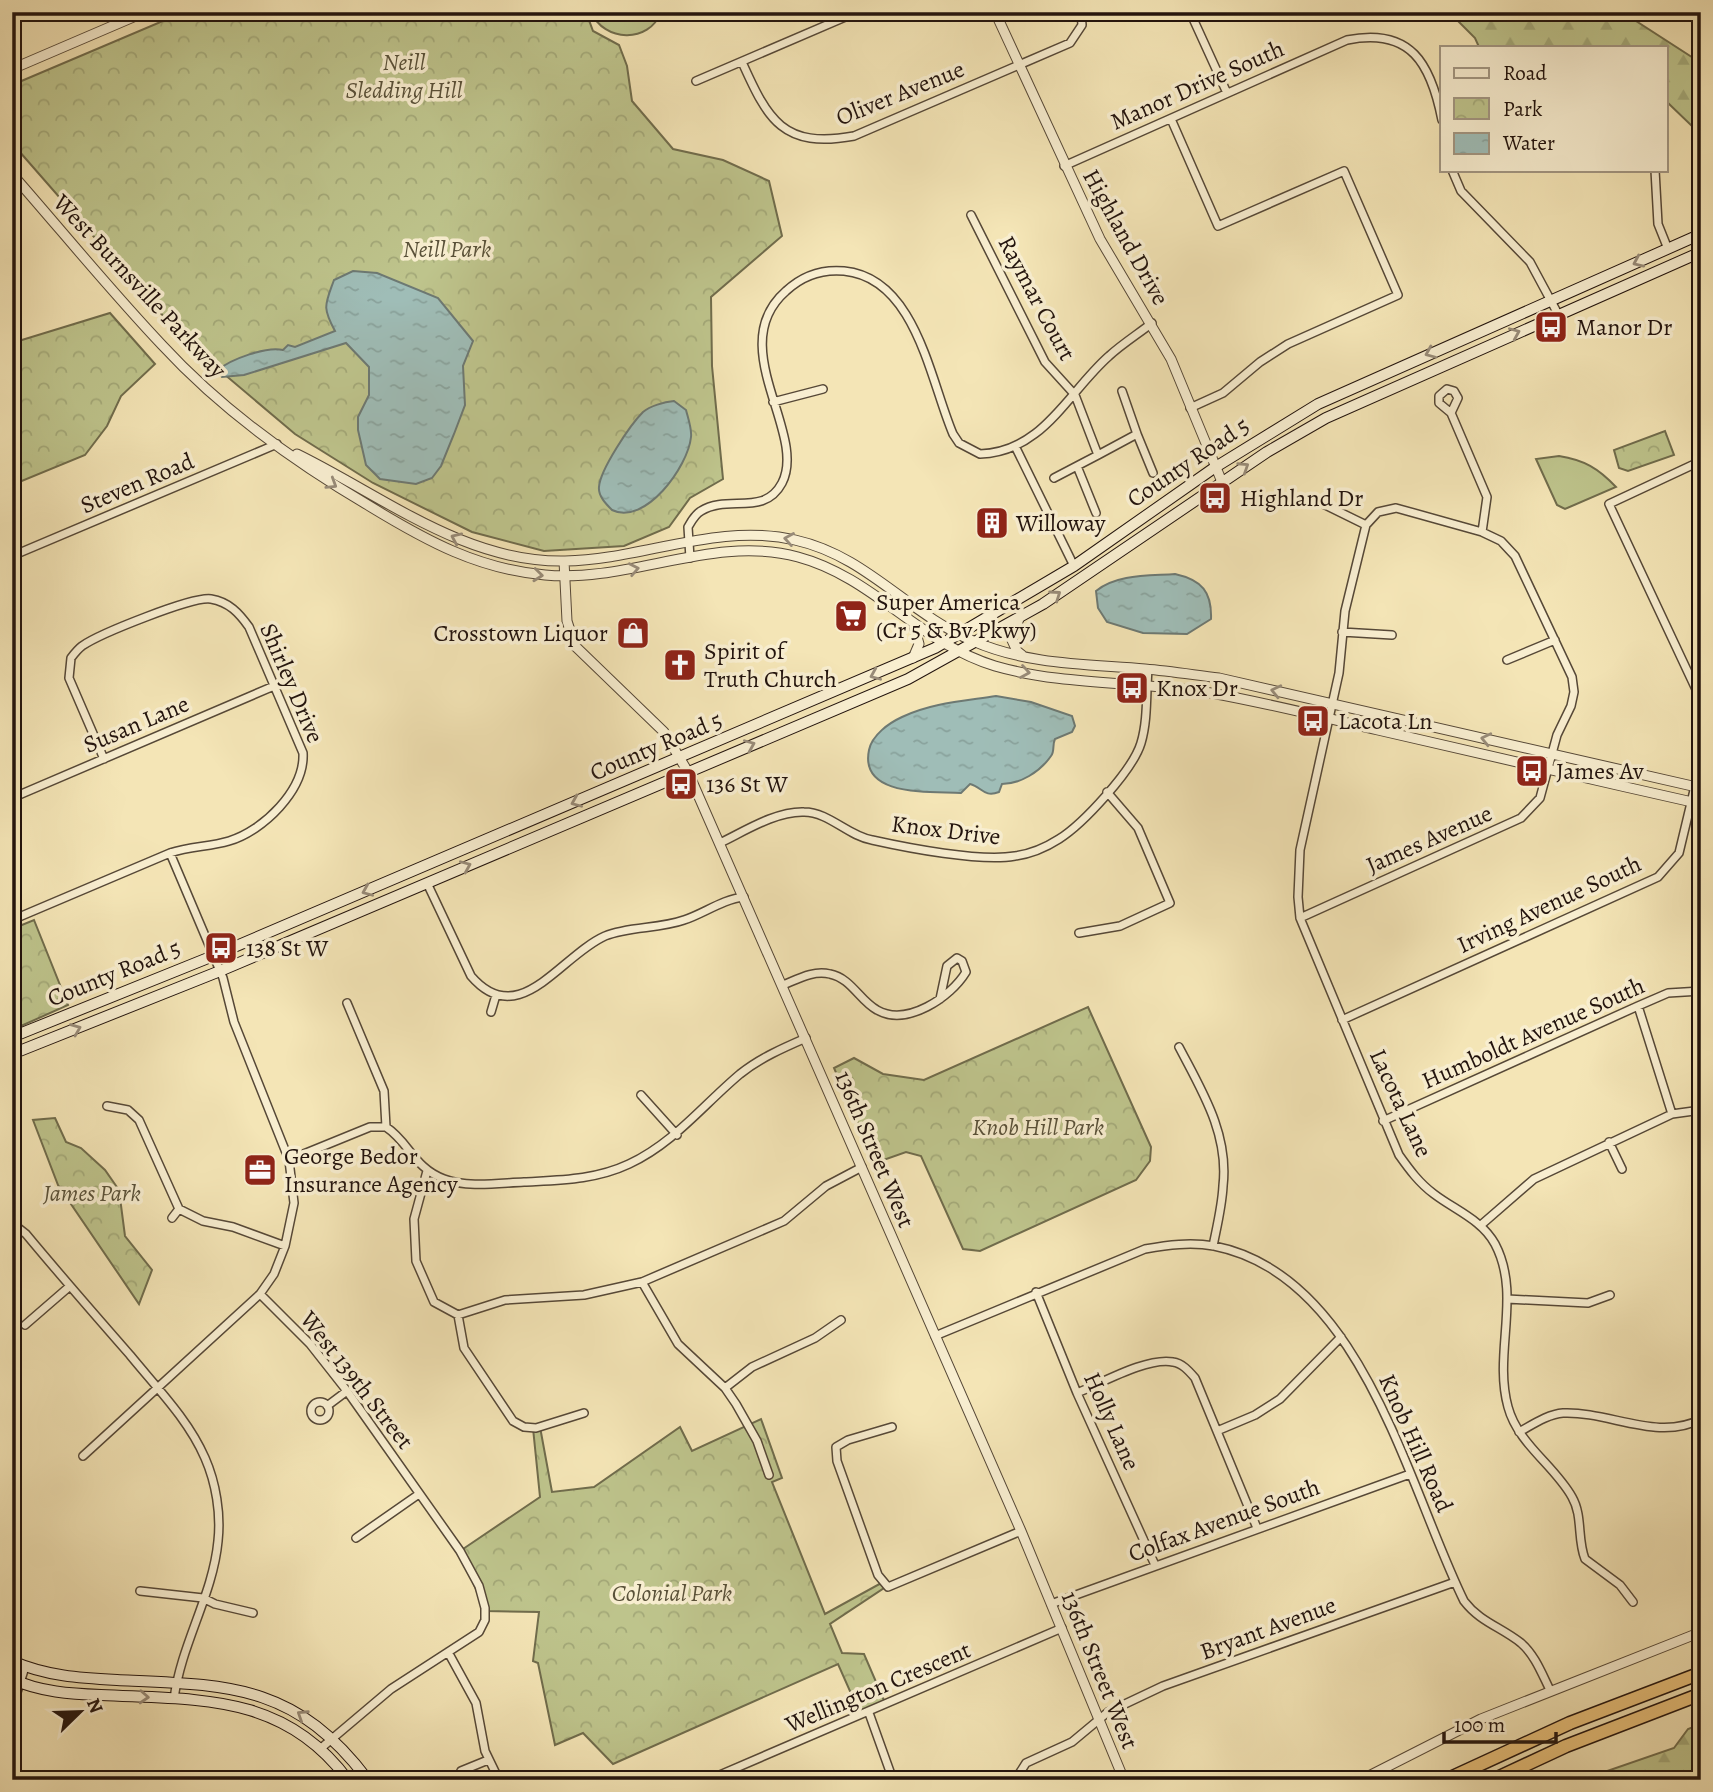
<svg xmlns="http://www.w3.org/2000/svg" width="1713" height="1792" viewBox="0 0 1713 1792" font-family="Alegreya,serif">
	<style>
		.green { fill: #bec48c; stroke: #706c4c; stroke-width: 2 }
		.forest { fill: url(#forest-firs); stroke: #706c4c; stroke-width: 2 }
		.park { fill: url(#park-crowns); stroke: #706c4c; stroke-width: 2 }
		.water { fill: url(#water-ripples); stroke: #6d7973; stroke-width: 2 }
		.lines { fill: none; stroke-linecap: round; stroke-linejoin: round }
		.minor-casing { stroke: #564837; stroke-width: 10 }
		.tertiary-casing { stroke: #564837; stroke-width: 11 }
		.secondary-casing { stroke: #22130d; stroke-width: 12 }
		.motorway-casing { stroke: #22130d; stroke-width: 15 }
		.minor { stroke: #f8eed0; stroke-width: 7 }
		.tertiary { stroke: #f8eed0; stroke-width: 9 }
		.secondary { stroke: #f8eed0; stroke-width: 10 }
		.motorway { stroke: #eac27b; stroke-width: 12 }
		.oneway { stroke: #988b78 }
		.labels { text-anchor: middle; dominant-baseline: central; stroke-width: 7; stroke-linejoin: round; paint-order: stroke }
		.park-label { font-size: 24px; font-style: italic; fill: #595139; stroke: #f8eed0 }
		.street-label { font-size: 24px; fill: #22130d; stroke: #f8eed0 }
		.poi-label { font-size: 24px; fill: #22130d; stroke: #f8eed0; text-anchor: start }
	</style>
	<defs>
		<pattern id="forest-firs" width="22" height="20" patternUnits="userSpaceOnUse" patternTransform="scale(1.75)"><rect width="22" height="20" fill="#bec48c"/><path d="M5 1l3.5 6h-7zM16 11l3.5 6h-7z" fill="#a3a878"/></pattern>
		<pattern id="park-crowns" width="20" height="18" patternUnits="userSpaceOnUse" patternTransform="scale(1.75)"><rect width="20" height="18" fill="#bec48c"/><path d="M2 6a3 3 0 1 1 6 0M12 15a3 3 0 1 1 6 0" fill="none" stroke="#a3a878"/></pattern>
		<pattern id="water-ripples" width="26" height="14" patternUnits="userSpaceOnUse" patternTransform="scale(1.75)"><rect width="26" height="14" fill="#9fbdb7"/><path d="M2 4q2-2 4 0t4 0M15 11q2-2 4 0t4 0" fill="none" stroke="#89a29c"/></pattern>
	</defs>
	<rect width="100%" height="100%" fill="#f4e5b6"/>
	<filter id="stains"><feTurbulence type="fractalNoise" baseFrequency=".00286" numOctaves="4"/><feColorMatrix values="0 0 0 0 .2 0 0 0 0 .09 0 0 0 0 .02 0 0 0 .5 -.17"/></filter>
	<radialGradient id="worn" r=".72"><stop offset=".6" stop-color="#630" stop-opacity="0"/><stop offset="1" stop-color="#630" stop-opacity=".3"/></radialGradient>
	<path class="green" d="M591,12H661C649,44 604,42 591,12Z
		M1559,456C1584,460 1598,468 1616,487L1565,509L1557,505L1536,459Z"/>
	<path class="forest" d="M1449,12H1622L1701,63V145L1692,126L1666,101V47H1479L1475,38Z
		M1701,1724V1780H1564L1587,1778L1674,1748L1688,1729Z"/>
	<path class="park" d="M184,12H586L593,31L619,45L627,66L632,101L673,149L723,160L769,181L782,236L711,297L712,366L723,479L690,498L669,527L624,546L544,551L472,532L373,483L295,434L185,341L12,143V85Z
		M110,313L155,364L121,396L107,426L85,455L12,485V343Z
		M1665,431L1674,455L1628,471L1619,468L1614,450Z
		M34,920L68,1005L12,1030V929Z
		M1088,1007L1151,1147L1150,1161L1136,1180L980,1251L963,1249L921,1156L906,1152L875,1163L834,1068L854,1058L883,1074L924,1080Z
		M55,1118L66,1142L81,1148L105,1170L119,1190L125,1236L152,1270L139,1304L58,1185L33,1120Z
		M761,1419L782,1478L772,1482L825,1614L883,1582L887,1586L830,1624L842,1653L864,1654L886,1705L861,1716L838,1664L613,1764L583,1733L555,1745L538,1663L533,1661L539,1612L485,1611L460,1551L540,1497L533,1428L540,1427L552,1492L594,1487L680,1427L692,1451Z"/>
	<path class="water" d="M353,271L377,273L438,298L473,341L463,366L465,405L454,434L441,466L432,478L416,484L380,479L366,465L358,430V417L369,395V367L346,343L244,375L222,377L218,370C231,359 267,346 283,350L288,345L295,347L335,331C322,307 325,305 334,280Z
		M674,401L686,410C688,418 692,429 691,437C688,467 645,526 612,510C606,504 598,496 599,487C600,470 630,425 643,412C650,406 664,402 674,401Z
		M1175,574C1202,580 1212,592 1211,619L1187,634L1143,633L1107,622L1098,608L1096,591C1117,574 1149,576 1175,574Z
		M996,696L1031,702L1072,716L1075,726L1072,732L1055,739C1052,745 1055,751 1051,756C1040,772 1020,784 1002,784L999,792C984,798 982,787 970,784L961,793C932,791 859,798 869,750C872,735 889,723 902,717C931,703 964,701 996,696Z"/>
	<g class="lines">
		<defs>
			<path id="minor" d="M1190,12L1227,93
				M12,56L17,67
				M742,62C768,120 783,149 854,136L1070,43L1082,25L1081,12
				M696,81L857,12
				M1171,119L1218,226L1344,171L1398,295L1288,344L1260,362L1223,393L1190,408
				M1064,166L1347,40C1411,27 1431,64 1442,120
				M1452,170L1461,191L1530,262L1558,314
				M1655,170L1658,224L1668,249
				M971,215L1045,362L1075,395L1098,455L1054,478
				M1122,391L1137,434
				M773,402L823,389
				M1451,413L1458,398L1454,391L1447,389L1439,396V403L1451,413L1487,497L1482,532
				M1015,446L1074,566
				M1098,455L1137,434L1153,473
				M1701,461L1609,504L1701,700
				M1077,466L1096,513
				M1315,500L1366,525
				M1366,525L1345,611L1339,673L1300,850L1298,897L1300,918L1399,1155C1409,1169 1419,1183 1434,1194C1455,1210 1482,1220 1495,1244C1522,1295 1493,1353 1508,1407C1518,1444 1554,1465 1572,1497C1583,1516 1577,1539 1585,1559L1620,1585L1633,1602
				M12,556L277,444
				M690,558L688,527C691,522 695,514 701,511C728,494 764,517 782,483C808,433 723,346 786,291C802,276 822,269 844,271C916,278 930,380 953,434L959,443L980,454C1043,452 1068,392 1109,356C1122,344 1138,334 1152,323
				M1342,632L1392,635
				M1507,660L1555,640
				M12,798L274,686
				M720,843C745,831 776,811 804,812C829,812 848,836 872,840C908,848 980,862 1015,856C1030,854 1045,848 1059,839C1083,824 1133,770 1141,743C1148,720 1146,693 1148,669
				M427,883L471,976C519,1032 560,956 605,936C629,926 659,929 684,920C703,914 723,899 744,897
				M1300,918L1521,818L1540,798L1557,735L1571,706L1574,692L1572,677L1515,556L1501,541L1482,532L1396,508L1378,512L1366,525
				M12,920L170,853C190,846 209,847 229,841C263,831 305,790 303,753L249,627C239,613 229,602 211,599C193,596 99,634 82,646C78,649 74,654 71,658L69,678L104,759
				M1079,933L1120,926L1170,903L1138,828L1107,792
				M783,985C798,979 813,970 830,974C851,978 860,1001 877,1010C907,1027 951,997 966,972L962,961L957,958L947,966L940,999
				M347,1003L384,1091L386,1127C409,1142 414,1168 444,1179C468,1188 499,1183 524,1182C560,1180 595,1180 629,1164C674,1143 703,1105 740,1074C760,1058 783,1048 806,1038
				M1638,1006L1672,1114
				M491,1012L496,995
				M1342,1020L1658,877L1679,853L1701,761
				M1179,1047C1202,1091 1229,1134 1223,1186C1222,1206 1217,1226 1213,1246
				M641,1095L677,1135
				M107,1106L128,1110L139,1120L179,1209L203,1221L233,1227L285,1246
				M1383,1121L1638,1006L1668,993L1701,991
				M1609,1142L1622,1169
				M289,1160L370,1127H386
				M427,1171L414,1219L416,1261L434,1302L458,1315L464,1348L513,1421L524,1427L536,1428L584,1413
				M172,1218L179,1209
				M12,1223L26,1234C60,1275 95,1315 130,1355C156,1387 188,1419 205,1458C216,1483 221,1514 218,1541C213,1595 181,1644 174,1699
				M1481,1225L1534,1179L1672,1114L1701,1110
				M642,1282L678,1344L725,1388L736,1404L757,1441L769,1475
				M1036,1292L1077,1393L1155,1565
				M260,1294L310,1344L347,1391L460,1551L479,1586L485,1608V1620L479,1632L391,1689L320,1749
				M1507,1299L1588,1303L1610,1295
				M458,1315L505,1300L584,1295L642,1282L784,1221L826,1186L862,1167
				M25,1325L70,1286
				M935,1336L1145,1249C1168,1245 1190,1242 1214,1246C1362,1275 1407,1485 1464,1601C1480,1622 1501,1627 1521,1643C1535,1655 1542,1674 1550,1690
				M725,1388L752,1367L815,1338L841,1320
				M1077,1393C1102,1383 1147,1357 1173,1362C1182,1363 1189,1371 1195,1378L1257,1528
				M311 1411a9 9 0 1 1 18 0a9 9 0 1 1-18 0Z
				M327,1406L347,1391
				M892,1427L848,1440L836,1447L837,1461L878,1575L888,1587L1021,1531
				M1217,1431L1255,1415L1280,1399L1341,1337
				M1519,1432C1532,1425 1548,1414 1563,1413C1609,1411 1658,1442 1701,1419
				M83,1456L260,1294L274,1274L285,1246L294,1203L289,1160L234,1022L223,978L170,853
				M356,1538L419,1494
				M140,1591L203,1598L215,1604L253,1613
				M1051,1604L1410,1474
				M448,1652L476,1703L485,1751L499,1780
				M12,1708L25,1667
				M869,1713L893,1780
				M461,1771L488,1760
				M708,1780L1062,1628
				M1019,1780V1774L1026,1763L1072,1742L1108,1712L1163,1686L1455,1582"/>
			<path id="tertiary" d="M995,12L1100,239L1171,359L1222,482
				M12,69L145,12
				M12,174C62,231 110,290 162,345C221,409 296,463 371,507C427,541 478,569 545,575C630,583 714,534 798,557C873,577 919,643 995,666C1064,686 1140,681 1211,693C1267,703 1322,717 1378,730C1485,754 1593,780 1701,804
				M297,454C383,496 465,563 565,561C641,560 718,522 795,540C867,556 907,613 973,641C1028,665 1087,664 1145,669C1170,671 1194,675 1219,678L1701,788
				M564,561L567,621L575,646L664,732L688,772L1021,1531L1124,1780
				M1019,619L1011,638L1017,651L1022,655
				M913,658L919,644L914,626
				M1361,1780L1481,1719L1701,1632"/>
			<path id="secondary" d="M12,1037L213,956L935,648L1074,566L1214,468L1318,404L1701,234
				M12,1054L220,971L908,679L1043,604L1267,452L1326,418L1701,252
				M12,1661C46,1676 80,1678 117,1680C228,1685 295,1683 368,1780
				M12,1679C40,1692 71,1694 101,1695C198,1700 284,1693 348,1780"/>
			<path id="motorway" d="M1446,1780L1570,1723L1701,1673
				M1493,1780L1566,1746L1701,1694"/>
		</defs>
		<use href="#minor" class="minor-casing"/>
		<use href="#tertiary" class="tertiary-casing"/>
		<use href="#secondary" class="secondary-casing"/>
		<use href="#motorway" class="motorway-casing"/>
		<use href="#minor" class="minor"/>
		<use href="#tertiary" class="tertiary"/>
		<use href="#secondary" class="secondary"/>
		<use href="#motorway" class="motorway"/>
	</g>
	<defs><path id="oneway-chevron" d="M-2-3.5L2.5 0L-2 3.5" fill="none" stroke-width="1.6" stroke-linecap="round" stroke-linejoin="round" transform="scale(1.75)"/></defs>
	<g class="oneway">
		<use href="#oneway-chevron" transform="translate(1638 262) rotate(156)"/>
		<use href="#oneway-chevron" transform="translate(1515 333) rotate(-23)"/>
		<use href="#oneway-chevron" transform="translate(1430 353) rotate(157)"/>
		<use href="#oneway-chevron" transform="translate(1244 467) rotate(-33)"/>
		<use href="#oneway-chevron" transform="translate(332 484) rotate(32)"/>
		<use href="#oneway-chevron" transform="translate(456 538) rotate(-156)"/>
		<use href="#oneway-chevron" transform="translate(789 539) rotate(-170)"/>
		<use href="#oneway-chevron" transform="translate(634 569) rotate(-11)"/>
		<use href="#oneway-chevron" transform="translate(538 575) rotate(6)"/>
		<use href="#oneway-chevron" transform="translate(1056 595) rotate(-35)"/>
		<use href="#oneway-chevron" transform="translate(1025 672) rotate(9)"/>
		<use href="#oneway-chevron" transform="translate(875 675) rotate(157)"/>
		<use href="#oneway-chevron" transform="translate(1276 691) rotate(-167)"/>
		<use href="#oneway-chevron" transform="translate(1486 739) rotate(-167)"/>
		<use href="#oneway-chevron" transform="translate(750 745) rotate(-23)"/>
		<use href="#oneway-chevron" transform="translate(576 802) rotate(157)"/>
		<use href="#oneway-chevron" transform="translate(466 866) rotate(-23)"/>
		<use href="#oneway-chevron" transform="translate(367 891) rotate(157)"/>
		<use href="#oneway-chevron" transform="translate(76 1029) rotate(-22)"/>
		<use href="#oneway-chevron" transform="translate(144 1697) rotate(3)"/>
		<use href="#oneway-chevron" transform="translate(302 1715) rotate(-147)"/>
	</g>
	<defs>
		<symbol id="bus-square" viewBox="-11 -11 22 22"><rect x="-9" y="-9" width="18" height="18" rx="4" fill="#8f2418" stroke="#f8eed0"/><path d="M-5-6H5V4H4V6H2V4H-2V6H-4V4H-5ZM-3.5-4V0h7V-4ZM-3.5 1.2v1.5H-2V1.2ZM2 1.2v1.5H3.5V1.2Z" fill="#fff"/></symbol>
		<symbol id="building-square" viewBox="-11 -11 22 22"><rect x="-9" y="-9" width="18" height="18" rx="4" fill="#8f2418" stroke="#f8eed0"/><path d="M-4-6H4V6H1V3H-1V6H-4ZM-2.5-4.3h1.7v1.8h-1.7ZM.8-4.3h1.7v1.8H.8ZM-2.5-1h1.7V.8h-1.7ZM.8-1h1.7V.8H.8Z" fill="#fff"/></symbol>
		<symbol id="supermarket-square" viewBox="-11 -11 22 22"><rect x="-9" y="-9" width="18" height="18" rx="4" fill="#8f2418" stroke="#f8eed0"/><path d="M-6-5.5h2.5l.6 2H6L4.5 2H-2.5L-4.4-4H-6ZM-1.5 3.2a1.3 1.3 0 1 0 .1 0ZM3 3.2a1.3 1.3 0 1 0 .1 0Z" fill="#fff"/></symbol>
		<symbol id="shop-square" viewBox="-11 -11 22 22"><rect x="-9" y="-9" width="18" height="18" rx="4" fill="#8f2418" stroke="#f8eed0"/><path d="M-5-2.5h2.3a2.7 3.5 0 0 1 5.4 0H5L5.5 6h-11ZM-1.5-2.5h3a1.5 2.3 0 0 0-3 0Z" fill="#fff"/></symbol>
		<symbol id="church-square" viewBox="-11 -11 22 22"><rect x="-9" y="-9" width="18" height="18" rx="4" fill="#8f2418" stroke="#f8eed0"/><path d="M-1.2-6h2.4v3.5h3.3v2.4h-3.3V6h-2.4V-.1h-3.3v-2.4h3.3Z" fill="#fff"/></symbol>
		<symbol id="office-square" viewBox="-11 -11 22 22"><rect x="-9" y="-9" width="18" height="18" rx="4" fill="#8f2418" stroke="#f8eed0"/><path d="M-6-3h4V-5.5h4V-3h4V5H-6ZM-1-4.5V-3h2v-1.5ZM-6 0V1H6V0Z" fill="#fff"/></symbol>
	</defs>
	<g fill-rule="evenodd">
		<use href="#bus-square" x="1532" y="308" width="38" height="38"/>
		<use href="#bus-square" x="1196" y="479" width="38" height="38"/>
		<use href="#building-square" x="973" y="504" width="38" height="38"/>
		<use href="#supermarket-square" x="832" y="597" width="38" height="38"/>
		<use href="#shop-square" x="614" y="614" width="38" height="38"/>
		<use href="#church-square" x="661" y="646" width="38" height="38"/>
		<use href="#bus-square" x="1113" y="669" width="38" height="38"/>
		<use href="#bus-square" x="1294" y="702" width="38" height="38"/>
		<use href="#bus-square" x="1513" y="752" width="38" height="38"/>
		<use href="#bus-square" x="662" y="765" width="38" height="38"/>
		<use href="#bus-square" x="202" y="929" width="38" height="38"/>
		<use href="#office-square" x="241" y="1151" width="38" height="38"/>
	</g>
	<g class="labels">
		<g class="park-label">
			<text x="404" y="62">Neill<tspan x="404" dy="28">Sledding Hill</tspan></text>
			<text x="447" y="249">Neill Park</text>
			<text x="1038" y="1127">Knob Hill Park</text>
			<text x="92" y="1193">James Park</text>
			<text x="672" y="1593">Colonial Park</text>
		</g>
		<g class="street-label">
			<text transform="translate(1197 85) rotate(-24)">Manor Drive South</text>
			<text transform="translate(900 93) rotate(-22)">Oliver Avenue</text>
			<text transform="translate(1126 237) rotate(61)">Highland Drive</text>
			<text transform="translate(140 286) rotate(47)">West Burnsville Parkway</text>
			<text transform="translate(1037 298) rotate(62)">Raymar Court</text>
			<text transform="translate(1188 462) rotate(-34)">County Road 5</text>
			<text transform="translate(137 483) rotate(-23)">Steven Road</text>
			<text transform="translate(292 683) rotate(67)">Shirley Drive</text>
			<text transform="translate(136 724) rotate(-23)">Susan Lane</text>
			<text transform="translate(656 746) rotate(-23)">County Road 5</text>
			<text transform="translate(946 830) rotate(7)">Knox Drive</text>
			<text transform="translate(1429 839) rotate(-24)">James Avenue</text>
			<text transform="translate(1549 904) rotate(-25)">Irving Avenue South</text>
			<text transform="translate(114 973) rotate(-22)">County Road 5</text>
			<text transform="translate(1533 1033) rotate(-24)">Humboldt Avenue South</text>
			<text transform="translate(1401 1103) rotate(65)">Lacota Lane</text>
			<text transform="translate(875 1149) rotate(67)">136th Street West</text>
			<text transform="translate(357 1380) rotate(52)">West 139th Street</text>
			<text transform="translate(1112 1421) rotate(66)">Holly Lane</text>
			<text transform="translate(1416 1443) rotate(66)">Knob Hill Road</text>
			<text transform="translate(1224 1520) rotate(-20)">Colfax Avenue South</text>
			<text transform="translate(1268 1628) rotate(-20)">Bryant Avenue</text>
			<text transform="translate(1100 1670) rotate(68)">136th Street West</text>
			<text transform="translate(878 1687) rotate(-23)">Wellington Crescent</text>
		</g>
		<g class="poi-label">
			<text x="1576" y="327">Manor Dr</text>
			<text x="1240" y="498">Highland Dr</text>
			<text x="1016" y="523">Willoway</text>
			<text x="876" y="602">Super America<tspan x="876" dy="28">(Cr 5 &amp; Bv Pkwy)</tspan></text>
			<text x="608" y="633" text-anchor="end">Crosstown Liquor</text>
			<text x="704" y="651">Spirit of<tspan x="704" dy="28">Truth Church</tspan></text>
			<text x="1156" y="688">Knox Dr</text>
			<text x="1338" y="721">Lacota Ln</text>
			<text x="1556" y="771">James Av</text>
			<text x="706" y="784">136 St W</text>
			<text x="246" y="948">138 St W</text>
			<text x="284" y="1156">George Bedor<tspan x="284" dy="28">Insurance Agency</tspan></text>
		</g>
	</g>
	<rect width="1713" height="1792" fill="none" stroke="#f4e5b6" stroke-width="42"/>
	<rect x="14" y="14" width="1685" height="1764" fill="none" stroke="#22130d" stroke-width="3.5"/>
	<rect x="21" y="21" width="1671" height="1750" fill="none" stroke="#22130d" stroke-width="2"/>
	<rect x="1440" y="46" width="228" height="126" fill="#f8eed0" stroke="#a29682" stroke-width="2"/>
	<rect x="1454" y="68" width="35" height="10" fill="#f8eed0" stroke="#a29682" stroke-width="2"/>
	<text x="1503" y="80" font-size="21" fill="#22130d">Road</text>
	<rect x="1454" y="98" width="35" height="21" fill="url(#park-crowns)" stroke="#a29682" stroke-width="2"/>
	<text x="1503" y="116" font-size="21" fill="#22130d">Park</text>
	<rect x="1454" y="133" width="35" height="21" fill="url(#water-ripples)" stroke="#a29682" stroke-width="2"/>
	<text x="1503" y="150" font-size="21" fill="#22130d">Water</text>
	<g transform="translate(80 1712) rotate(67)" stroke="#f8eed0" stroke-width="5" paint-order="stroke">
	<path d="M0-5L12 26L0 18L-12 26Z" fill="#22130d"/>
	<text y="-10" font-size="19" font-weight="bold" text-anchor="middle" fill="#22130d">N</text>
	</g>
	<path d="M1444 1732v10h112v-10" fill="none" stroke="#22130d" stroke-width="3.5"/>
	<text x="1454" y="1732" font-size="21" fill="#22130d" stroke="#f8eed0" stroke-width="5" paint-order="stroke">100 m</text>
	<rect width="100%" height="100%" filter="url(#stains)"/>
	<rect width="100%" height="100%" fill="url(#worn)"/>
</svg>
